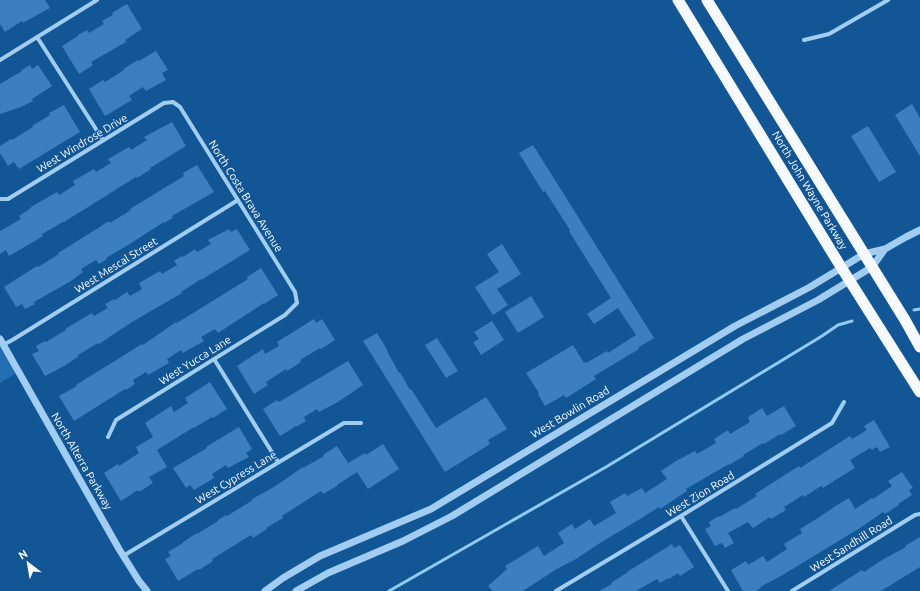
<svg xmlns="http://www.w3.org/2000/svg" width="920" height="591" viewBox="0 0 920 591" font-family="Ubuntu,sans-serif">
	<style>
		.green { fill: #216eb3 }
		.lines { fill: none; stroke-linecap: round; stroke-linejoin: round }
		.stream { stroke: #93c9f6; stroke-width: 3 }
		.building { fill: #3b7fbe }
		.minor { stroke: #a1cdf3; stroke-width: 4 }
		.tertiary { stroke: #a1cdf3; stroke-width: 7 }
		.trunk { stroke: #f6faff; stroke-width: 11 }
		.labels { text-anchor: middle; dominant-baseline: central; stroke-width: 3; stroke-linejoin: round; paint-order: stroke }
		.street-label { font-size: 11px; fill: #fff; stroke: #125695 }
	</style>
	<rect width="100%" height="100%" fill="#125695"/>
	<path class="green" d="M0,339L18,372L0,383Z"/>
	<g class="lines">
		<path class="stream" d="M914,310L920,309
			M389,591L606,467L822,336L838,325L852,321"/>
	</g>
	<path class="building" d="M0,0H45L50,8L23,23L22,21L5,32L0,24Z
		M127,4L142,29L125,40L126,42L91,62L93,65L79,74L62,46L78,36V35L87,30L89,33L104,24L102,21L113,15L112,13Z
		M156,51L168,70L162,73L166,80L146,91L143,87L129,96L132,100L105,116L89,89L103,80L105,82L124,70L123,69L138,60L139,61Z
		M30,65L32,69L38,65L52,86L32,99L33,101L21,107L0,114V84L22,71L21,70Z
		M912,104L920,118V156L895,115Z
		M64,105L80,132L19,169L14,162L8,166L0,153V146L11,139L12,140L33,127L32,126L50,115L49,113Z
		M172,122L186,146L150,168L151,169L137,178L136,177L64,222H63L42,234L43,236L28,245L9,256L6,250L0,254V231L21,219L19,216L31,208V207L57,192L59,195L75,185L73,181L94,169L96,172L111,163L108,159L129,147L131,150L147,140L144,137Z
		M868,126L896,172L879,182L851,136Z
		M533,145L654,338L639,347V349L594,376L596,379L566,398L564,395L545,406L538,394L539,393L526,373L573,345L584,363L585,362L586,363L607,351L608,353L636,335L618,308L594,324L587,314L611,298L582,252L569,231L570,230L545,191L543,192L519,153Z
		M197,165L214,192L172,216L173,218L164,223V222L128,245L106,258L107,259L99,264L96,260L81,269L83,272L71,281L34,302L35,304L25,309L22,304L16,307L4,287L37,266L38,267L59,254L58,253L95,230L109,221L110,223L131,210L130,209L184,176L183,173Z
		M229,229L231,232L237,229L250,250L201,280V279L181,292L182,293L132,322L99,344L98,343L78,355V357L64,366L45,376L32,354L39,351L36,346L45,341L46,342L66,330L65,329L92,313L94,316L108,308L105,304L114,299L115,300L127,292L130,296L142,289L139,283L160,271L162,274L177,265L174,261L182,256L183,257L195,249L197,252L211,244L208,240Z
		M502,244L521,274L497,289L508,305L493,315L475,287L499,272L487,254Z
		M261,268L278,295L264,304V303L218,333L215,329L201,337L204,341L183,353L181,350L167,359L169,363L148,375L146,372L133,380L135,384L126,390L125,389L74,421L59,396L77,386L76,385L142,344L143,345L176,322L177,323L248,279L247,277Z
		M531,296L544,317L518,333L505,312Z
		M314,319L316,323L322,319L335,340L321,349L320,348L300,360L301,362L287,371L286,369L266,382L268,385L254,394L237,366L263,349L265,354L279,346L277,342Z
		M492,321L504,340L481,355L473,342L479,339L474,332Z
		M377,333L388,351H387L399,373L400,372L410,390L411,389L436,428L486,397L507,429L488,440L490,444L445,472L363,341Z
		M437,338L458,371L446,378L425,345Z
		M348,361L363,385L338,402L319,412L317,409L304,417L306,421L296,427V426L280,436L263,409L277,400L279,402Z
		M210,382L227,409L213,418L212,417L194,428V427L157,450L167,467L149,477L153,483L139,492L138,490L121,501L104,473L118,464L119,466L139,453L136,447L153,437L145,423L171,406L174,412L188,403L185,398Z
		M784,406L796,426L781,435L780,434L764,444L763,443L743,455L744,456L729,465V464L686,489L687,491L660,509L659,507L640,519L600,543L576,559L555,570L523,591H493L488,586L507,569L505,566L538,546L544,556L564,543L558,533L572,524L575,529L590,519L594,526L616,513L610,502L625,493L627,496L642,488L645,493L667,479L661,471L676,461L695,451L697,454L716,443L714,439L728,430L730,434L750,422L748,417L762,408L767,416Z
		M874,420L890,447L880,452L877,447L872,450L870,448L850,460L855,468L837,479L823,488L821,486L804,497L803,495L784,507L786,510L771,519L770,517L753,528L748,522L728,533L734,543L725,548L722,543L715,546L705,529L711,526L709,522L719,516V517L735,508L736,509L757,496L755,494L799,466L800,468L850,436L852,439L867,430L864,426Z
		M239,427L252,449L246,453L249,457L228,468L226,465L212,474L214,478L194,490L190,485L186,488L173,468L207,448L206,447Z
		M383,444L399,469L368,489L357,472L337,485V486L323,494L321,491L282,516L283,518L266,528L267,529L253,538L251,535L212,559L213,561L199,570L198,569L178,581L165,559L171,556L168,552L183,543V542L197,533V534L218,521V520L226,515L227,516L253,500L252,499L274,487L303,467V468L324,456L323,455L337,446L348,463L365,453L366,455Z
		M902,472L913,488L909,490L912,495L898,504L899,505L885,514L883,512L860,528L781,576L760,587L761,588L756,591H743L731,570L746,561L748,565L763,556L767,562L787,549L784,544L802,533L800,529L818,518L834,507L849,498L855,509L872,498L873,499L892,486L888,481Z
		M920,537V567L881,591H829L862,570L864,572L882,560L906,547L905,546Z
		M672,544L674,548L680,545L694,567L680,576L678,573L669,579L668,578L660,583L657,579L636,591H599L612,584L611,583L628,572H627Z"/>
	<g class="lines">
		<path class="minor" d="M37,37L103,140
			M804,40L829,34L888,0
			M0,60L97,0
			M0,199H8L164,103L173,102L180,107L295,292L297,303L285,315L116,420L108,437
			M3,345L14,339L238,200
			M214,359L278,462
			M681,516L728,591
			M123,556L344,423H361
			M556,591L681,516L832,423L844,402
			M792,591L915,515L920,514"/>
		<path class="tertiary" d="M0,339L119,549L139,581L147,591
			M265,591L283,578L320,556L431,509L735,326L810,287L864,254L885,249L906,237L920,230
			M296,591L328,573L403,541L452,516L743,339L818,300L872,267L885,249"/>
		<path class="trunk" d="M678,0L841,267L920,392
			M707,0L905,320L920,347"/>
	</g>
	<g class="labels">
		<g class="street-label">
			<text transform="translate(82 143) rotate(-31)">West Windrose Drive</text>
			<text transform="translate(810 190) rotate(59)">North John Wayne Parkway</text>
			<text transform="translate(246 196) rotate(58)">North Costa Brava Avenue</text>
			<text transform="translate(116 265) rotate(-32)">West Mescal Street</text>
			<text transform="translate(195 360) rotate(-32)">West Yucca Lane</text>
			<text transform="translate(570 412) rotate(-31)">West Bowlin Road</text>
			<text transform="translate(82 461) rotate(60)">North Alterra Parkway</text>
			<text transform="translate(236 477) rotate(-31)">West Cypress Lane</text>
			<text transform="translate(700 494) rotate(-31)">West Zion Road</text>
			<text transform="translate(851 544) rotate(-32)">West Sandhill Road</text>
		</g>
	</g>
	<g transform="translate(28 563) rotate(329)" stroke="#125695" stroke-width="3" paint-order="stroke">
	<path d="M0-3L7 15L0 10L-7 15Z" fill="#ffffff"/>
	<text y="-6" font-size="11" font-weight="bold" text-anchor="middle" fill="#ffffff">N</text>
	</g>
</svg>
